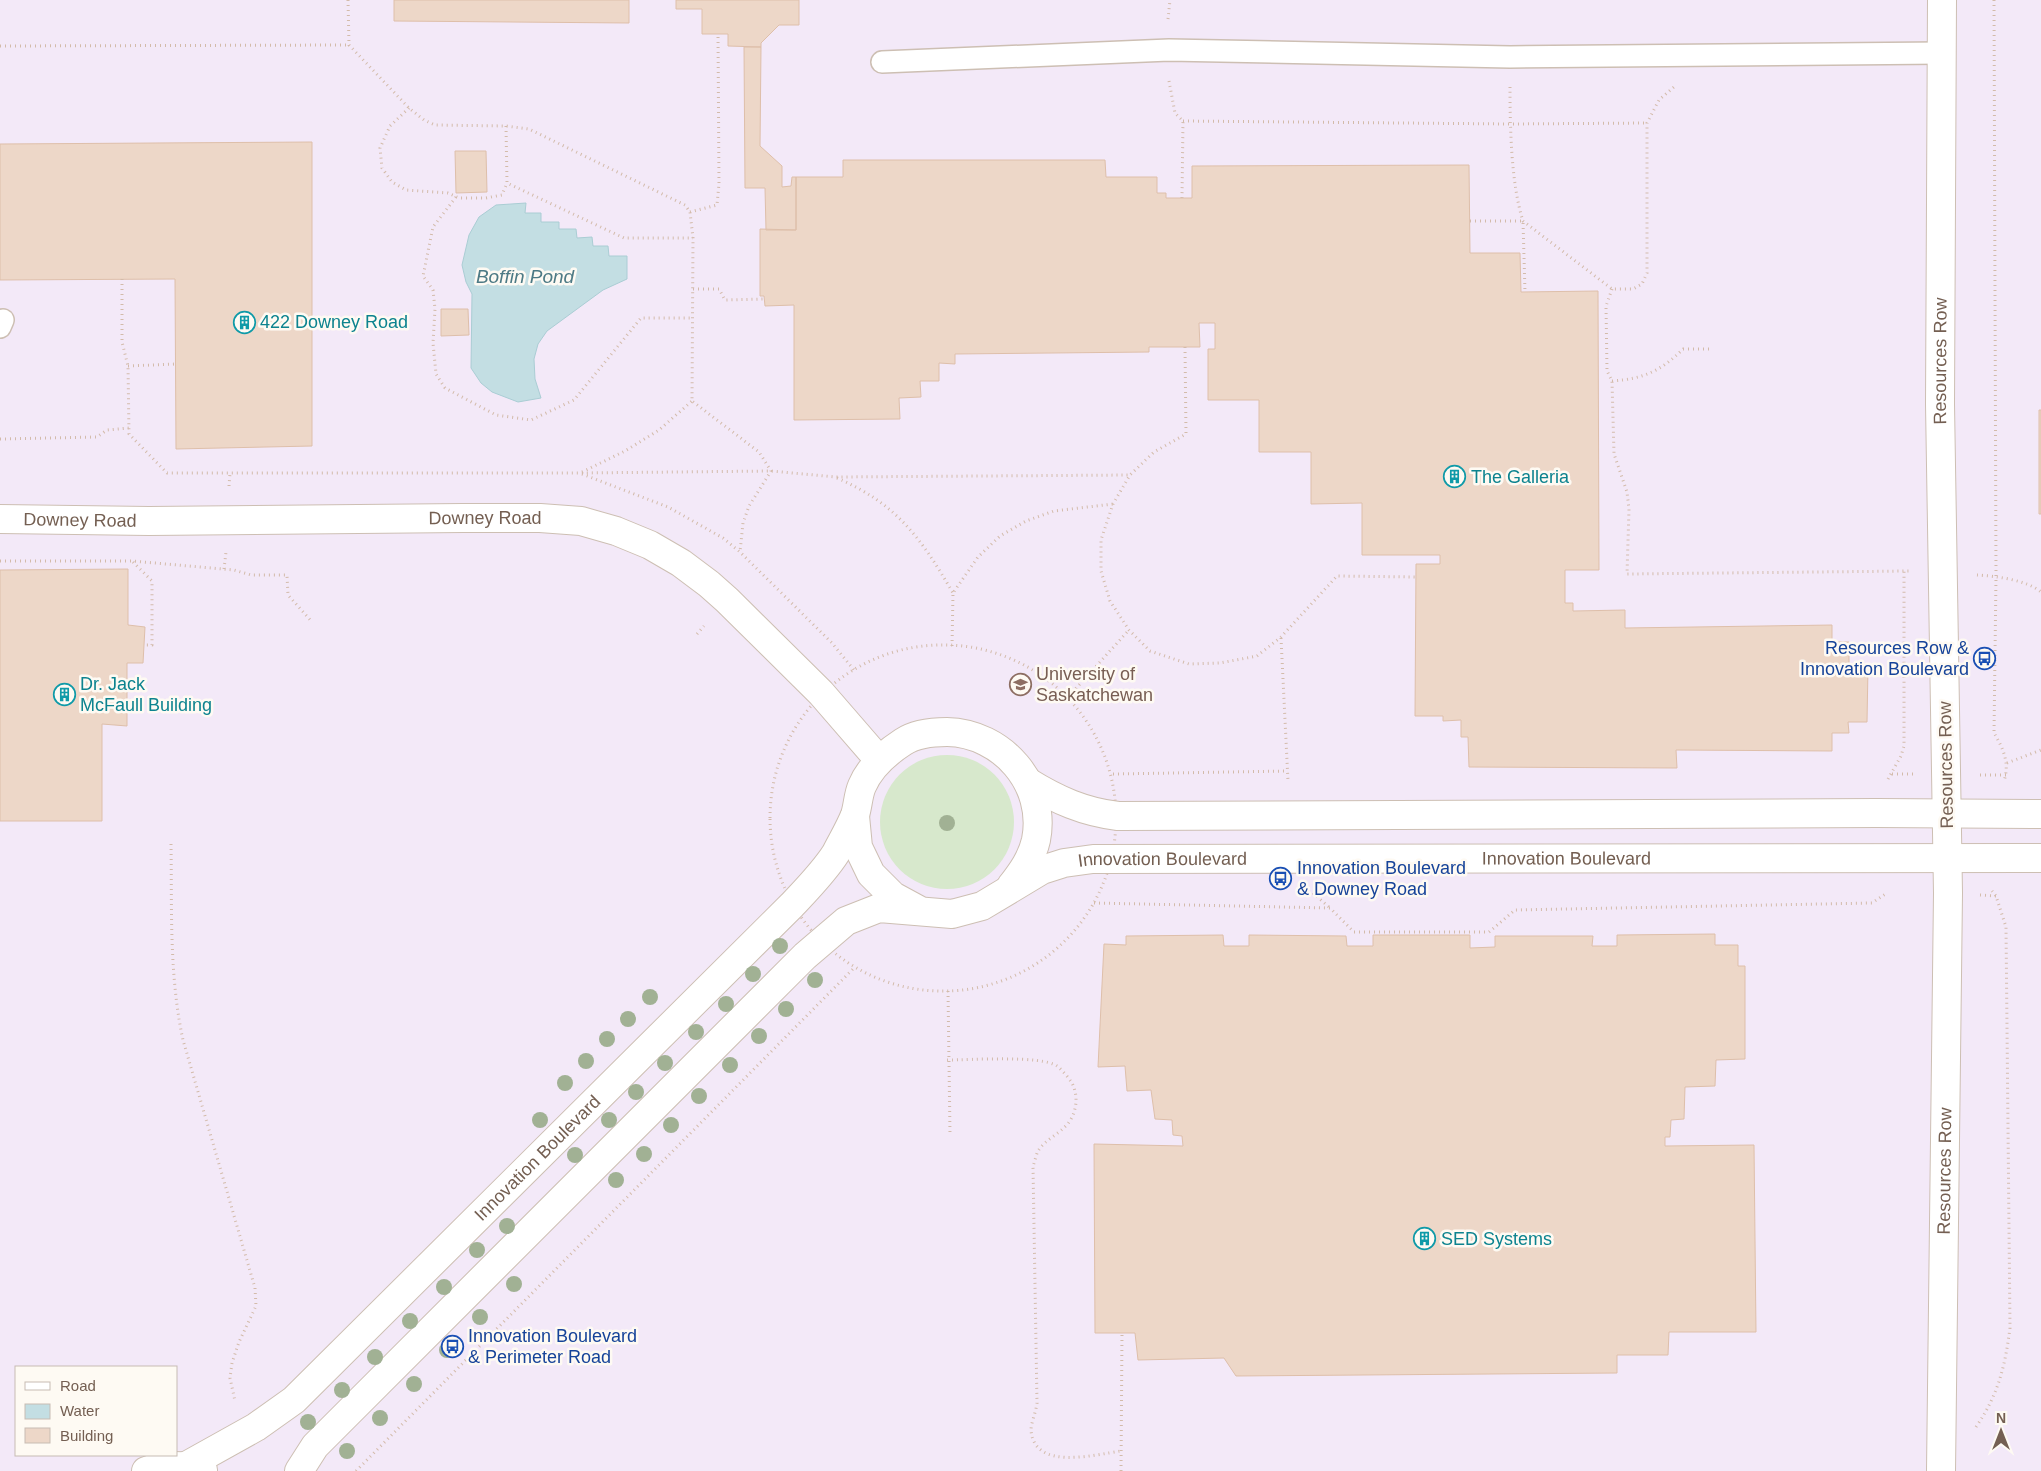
<svg xmlns="http://www.w3.org/2000/svg" width="2041" height="1471" viewBox="0 0 2041 1471" font-family="Helvetica,sans-serif">
	<style>
		.education { fill: #f3e9f8; fill-rule: evenodd }
		.green { fill: #d7e8cc }
		.water { fill: #c3dee3; stroke: #aacdd4 }
		.building { fill: #edd7c8; stroke: #debfaa }
		.lines { fill: none; stroke-linecap: round; stroke-linejoin: round }
		.service-casing { stroke: #cdbfb3; stroke-width: 24 }
		.minor-casing { stroke: #cdbfb3; stroke-width: 30 }
		.path { stroke: #d3bbaa; stroke-width: 3; stroke-dasharray: 1 4; stroke-linecap: butt }
		.service { stroke: #fff; stroke-width: 21 }
		.minor { stroke: #fff; stroke-width: 28 }
		.tree { fill: #a1b194 }
		.labels { text-anchor: middle; dominant-baseline: central; stroke-width: 5; stroke-linejoin: round; paint-order: stroke }
		.culture-label { font-size: 18px; fill: #0d838f; stroke: #fefaf3; text-anchor: start }
		.street-label { font-size: 18px; fill: #745f52; stroke: #fefaf3 }
		.transit-label { font-size: 18px; fill: #164399; stroke: #fefaf3; text-anchor: start }
		.education-label { font-size: 18px; fill: #785e54; stroke: #fefaf3; text-anchor: start }
		.water-label { font-size: 19px; font-style: italic; fill: #4d7a85; stroke: #fefaf3 }
	</style>
	<rect width="100%" height="100%" fill="#fbf6ed"/>
	<path class="education" d="M0,0H2041V1471H0ZM16,1367H176V1455H16Z"/>
	<path class="green" d="M880 822a67 67 0 1 1 134 0a67 67 0 1 1-134 0Z"/>
	<path class="water" d="M526,203L525,213H541V222H559V229H576L577,238L592,237L593,246H608L609,256H627V279L603,290L547,331L538,344L534,359L535,379L541,398L518,402L492,392L481,383L471,368L472,294L466,282L462,265L469,235L479,217L496,205Z"/>
	<path class="building" d="M394,0H629V23L394,21Z
		M676,0H799V25H779L761,43V47L728,46V34H702V9H676Z
		M744,47H761L760,146L782,166V187L791,186L792,177H796V230H766L765,188H745Z
		M312,142V446L176,449L175,279L0,280V144Z
		M455,151H486L487,192L456,193Z
		M843,160H1105L1106,177H1157V193H1166V198H1192V166L1469,165L1470,253H1520L1521,292L1598,291L1599,570H1565V603H1573V611L1625,610V628L1832,625V642H1849V666L1868,667L1867,722H1848L1849,733H1832V751L1676,750L1677,768L1469,767L1468,737H1461V720L1443,721V716H1415L1416,564H1440V555H1362V503L1311,504V452H1259V400H1208V349H1215V323H1199L1200,347H1149V352L955,354V364L939,363V381H920L921,397L899,398L900,419L794,420V305L765,306L764,296H760V229L796,230V177H843Z
		M441,309H468L469,335L441,336Z
		M2039,410H2041V514H2039Z
		M128,569V625L145,627L143,663H127V726L102,724V821H0V570Z
		M1715,934V945H1738V966H1745V1059L1716,1060L1715,1086L1685,1087L1684,1119L1671,1120L1670,1137H1665V1146L1754,1145L1756,1332H1669L1668,1355H1617V1373L1236,1376L1224,1358L1138,1360L1135,1333H1095L1094,1144L1183,1146L1182,1136L1173,1135L1172,1120L1155,1119L1151,1090L1127,1091L1125,1066L1098,1067L1104,944L1126,945V936L1223,935L1224,946H1249V935L1346,936L1347,946H1373V935H1470V948L1495,947V936H1593L1592,946H1617V935Z"/>
	<g class="lines">
		<defs>
			<path id="service" d="M882,62L1169,50L1510,57L1942,53
				M0,327L3,320"/>
			<g id="minor">
				<path id="s1" d="M0,519L149,521L463,518H540L581,521L616,531L650,545L681,563L709,584L727,600L821,693L879,760"/>
				<path d="M1028,782C1057,800 1084,812 1118,816L1876,813L2041,814"/>
				<path d="M855,816L858,847L871,874L893,896L917,909"/>
				<path id="s2" d="M186,1466L256,1427L294,1400L792,905C807,889 824,872 836,853C842,841 850,828 855,815C858,806 858,795 862,786C870,767 886,753 903,742C915,734 932,732 947,732C1002,733 1047,784 1036,840C1032,858 1022,872 1011,886"/>
				<path d="M146,1471C164,1464 184,1465 203,1470"/>
				<path id="s3" d="M299,1471L315,1446L805,956L846,921L879,908L952,914L982,906L1042,870L1064,863L1093,859L2041,858"/>
				<path id="s4" d="M1941,1471L1948,893L1940,404L1942,0"/>
			</g>
		</defs>
		<use href="#service" class="service-casing"/>
		<use href="#minor" class="minor-casing"/>
		<path class="path" d="M348,0L349,45L409,108L424,120L435,125L506,126L529,129L685,205L690,212L693,238L692,401L759,452L771,471L749,506L743,523L740,552
			M1994,0L1996,576L1994,733C2003,748 2010,763 2004,781
			M1168,19L1170,0
			M0,46L349,45
			M1169,81L1175,113L1183,121L1182,198
			M1510,87C1510,126 1511,184 1523,221L1612,289H1633L1642,284L1647,273V123L1659,100L1675,86
			M409,108L390,126L380,148L382,168L392,182L406,190L448,193L459,198H486L502,195L507,183
			M1183,121L1510,124L1647,123
			M506,126L507,183L624,238H693
			M456,197L433,227L423,276L433,290L435,309L433,343L436,374L445,388L496,415L531,420L574,400L641,318H693
			M690,212L717,205L719,184L718,35
			M1470,221H1523L1525,292
			M122,279V342L128,366L129,434L167,473H580L771,471L836,477L1130,475
			M693,289H719L725,300L765,299
			M1612,289L1606,306L1607,371L1612,381L1614,454L1627,492L1629,509L1627,574L1909,571
			M1185,347L1186,434L1154,452L1130,475L1113,504L1101,540V571L1110,601L1129,630L1150,651L1189,664L1220,663L1257,656L1281,637L1337,576L1416,577
			M128,366L176,364
			M1612,381C1643,379 1661,371 1683,349H1711
			M0,439L97,437L107,430L129,428
			M582,472L625,451L659,430L692,401
			M582,474L668,507L723,538L740,552L832,643L854,670
			M837,478C897,504 921,538 953,593
			M229,486L230,473
			M0,561H132L234,570L251,575H287L288,595L312,622
			M133,562L152,581V645H144
			M224,569L226,552
			M1977,575C1995,576 2027,580 2041,592
			M697,634L704,626
			M1281,638L1288,781
			M770 818a173 173 0 1 1 346 0a173 173 0 1 1-346 0Z
			M952,646L953,593L978,557L1000,536L1026,521L1054,511L1113,504
			M1069,696L1129,630
			M2007,763L2041,750
			M1113,774L1288,771
			M1892,774H1914
			M1980,775H2007
			M1888,779L1901,756L1904,746V571
			M171,844C172,909 169,975 183,1040L255,1288L256,1306L239,1342L232,1363L230,1378L235,1401
			M1313,893L1330,908
			M1980,895L1996,896
			M1094,903L1330,908L1354,932H1489L1515,910L1872,903L1887,893
			M948,991L950,1134
			M947,1060C970,1060 1041,1055 1057,1066C1063,1071 1068,1077 1072,1083C1078,1095 1077,1108 1071,1119C1063,1133 1046,1138 1038,1151C1036,1155 1035,1161 1033,1166L1037,1403C1036,1412 1031,1423 1031,1430C1034,1471 1093,1455 1121,1451
			M1976,1427C1998,1395 2005,1367 2010,1328L2006,927L1996,896L1992,891
			M356,1471L854,968
			M1121,1471L1122,1333"/>
		<use href="#service" class="service"/>
		<use href="#minor" class="minor"/>
	</g>
	<g class="tree">
		<circle cx="947" cy="823" r="8"/>
		<circle cx="780" cy="946" r="8"/>
		<circle cx="753" cy="974" r="8"/>
		<circle cx="815" cy="980" r="8"/>
		<circle cx="650" cy="997" r="8"/>
		<circle cx="726" cy="1004" r="8"/>
		<circle cx="786" cy="1009" r="8"/>
		<circle cx="628" cy="1019" r="8"/>
		<circle cx="696" cy="1032" r="8"/>
		<circle cx="759" cy="1036" r="8"/>
		<circle cx="607" cy="1039" r="8"/>
		<circle cx="586" cy="1061" r="8"/>
		<circle cx="665" cy="1063" r="8"/>
		<circle cx="730" cy="1065" r="8"/>
		<circle cx="565" cy="1083" r="8"/>
		<circle cx="636" cy="1092" r="8"/>
		<circle cx="699" cy="1096" r="8"/>
		<circle cx="540" cy="1120" r="8"/>
		<circle cx="609" cy="1120" r="8"/>
		<circle cx="671" cy="1125" r="8"/>
		<circle cx="644" cy="1154" r="8"/>
		<circle cx="575" cy="1155" r="8"/>
		<circle cx="616" cy="1180" r="8"/>
		<circle cx="507" cy="1226" r="8"/>
		<circle cx="477" cy="1250" r="8"/>
		<circle cx="514" cy="1284" r="8"/>
		<circle cx="444" cy="1287" r="8"/>
		<circle cx="480" cy="1317" r="8"/>
		<circle cx="410" cy="1321" r="8"/>
		<circle cx="447" cy="1350" r="8"/>
		<circle cx="375" cy="1357" r="8"/>
		<circle cx="414" cy="1384" r="8"/>
		<circle cx="342" cy="1390" r="8"/>
		<circle cx="380" cy="1418" r="8"/>
		<circle cx="308" cy="1422" r="8"/>
		<circle cx="347" cy="1451" r="8"/>
	</g>
	<defs>
		<symbol id="building-ring" viewBox="-11 -11 22 22"><circle r="9.5" fill="#fefaf3" stroke="#0f9aa8" stroke-width="1.5"/><path d="M-4-6H4V6H1V3H-1V6H-4ZM-2.5-4.3h1.7v1.8h-1.7ZM.8-4.3h1.7v1.8H.8ZM-2.5-1h1.7V.8h-1.7ZM.8-1h1.7V.8H.8Z" fill="#0f9aa8"/></symbol>
		<symbol id="bus-ring" viewBox="-11 -11 22 22"><circle r="9.5" fill="#fefaf3" stroke="#1a4fb4" stroke-width="1.5"/><path d="M-5-6H5V4H4V6H2V4H-2V6H-4V4H-5ZM-3.5-4V0h7V-4ZM-3.5 1.2v1.5H-2V1.2ZM2 1.2v1.5H3.5V1.2Z" fill="#1a4fb4"/></symbol>
		<symbol id="university-ring" viewBox="-11 -11 22 22"><circle r="9.5" fill="#fefaf3" stroke="#8d6e63" stroke-width="1.5"/><path d="M0-5L7-2L0 1L-7-2ZM-4 1L0 2.5L4 1V4Q0 6-4 4Z" fill="#8d6e63"/></symbol>
	</defs>
	<g fill-rule="evenodd">
		<use href="#building-ring" x="232" y="310" width="25" height="25"/>
		<use href="#building-ring" x="1442" y="464" width="25" height="25"/>
		<use href="#bus-ring" x="1972" y="646" width="25" height="25"/>
		<use href="#university-ring" x="1008" y="672" width="25" height="25"/>
		<use href="#building-ring" x="52" y="682" width="25" height="25"/>
		<use href="#bus-ring" x="1268" y="866" width="25" height="25"/>
		<use href="#building-ring" x="1412" y="1226" width="25" height="25"/>
		<use href="#bus-ring" x="440" y="1334" width="25" height="25"/>
	</g>
	<g class="labels">
		<g class="culture-label">
			<text x="260" y="322">422 Downey Road</text>
			<text x="1471" y="477">The Galleria</text>
			<text x="80" y="684">Dr. Jack<tspan x="80" dy="21">McFaull Building</tspan></text>
			<text x="1441" y="1239">SED Systems</text>
		</g>
		<g class="street-label">
			<text stroke="none"><textPath href="#s4" startOffset="1110">Resources Row</textPath></text>
			<text stroke="none"><textPath href="#s1" startOffset="485">Downey Road</textPath></text>
			<text stroke="none"><textPath href="#s1" startOffset="80">Downey Road</textPath></text>
			<text transform="translate(1946 765) rotate(-91)">Resources Row</text>
			<text stroke="none"><textPath href="#s3" startOffset="1512">Innovation Boulevard</textPath></text>
			<text stroke="none"><textPath href="#s3" startOffset="1108">Innovation Boulevard</textPath></text>
			<text stroke="none"><textPath href="#s2" startOffset="470">Innovation Boulevard</textPath></text>
			<text stroke="none"><textPath href="#s4" startOffset="300">Resources Row</textPath></text>
		</g>
		<g class="transit-label">
			<text x="1969" y="648" text-anchor="end">Resources Row &amp;<tspan x="1969" dy="21">Innovation Boulevard</tspan></text>
			<text x="1297" y="868">Innovation Boulevard<tspan x="1297" dy="21">&amp; Downey Road</tspan></text>
			<text x="468" y="1336">Innovation Boulevard<tspan x="468" dy="21">&amp; Perimeter Road</tspan></text>
		</g>
		<g class="education-label">
			<text x="1036" y="674">University of<tspan x="1036" dy="21">Saskatchewan</tspan></text>
		</g>
		<g class="water-label">
			<text x="525" y="276">Boffin Pond</text>
		</g>
	</g>
	<rect x="15" y="1366" width="162" height="90" fill="#fefaf3" stroke="#c7bcb3"/>
	<rect x="25" y="1382" width="25" height="8" fill="#ffffff" stroke="#c7bcb3"/>
	<text x="60" y="1391" font-size="15" fill="#745f52">Road</text>
	<rect x="25" y="1404" width="25" height="15" fill="#c3dee3" stroke="#c7bcb3"/>
	<text x="60" y="1416" font-size="15" fill="#745f52">Water</text>
	<rect x="25" y="1428" width="25" height="15" fill="#edd7c8" stroke="#c7bcb3"/>
	<text x="60" y="1441" font-size="15" fill="#745f52">Building</text>
	<g transform="translate(2001 1431)" stroke="#fefaf3" stroke-width="4" paint-order="stroke">
	<path d="M0-4L9 19L0 12L-9 19Z" fill="#745f52"/>
	<text y="-8" font-size="14" font-weight="bold" text-anchor="middle" fill="#745f52">N</text>
	</g>
</svg>
